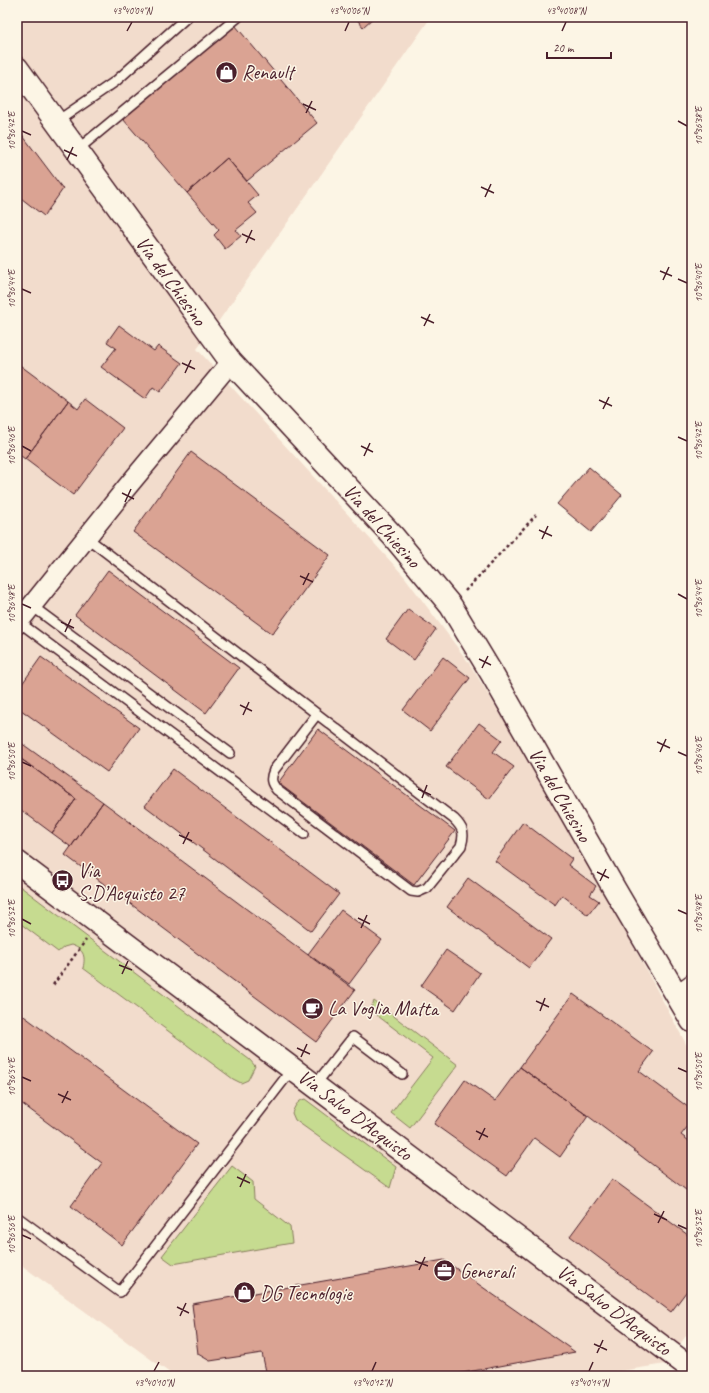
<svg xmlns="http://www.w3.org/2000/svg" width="709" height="1393" viewBox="0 0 709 1393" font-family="Caveat,sans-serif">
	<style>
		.built { fill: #f2dccc }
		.green { fill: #c6db90; stroke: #887d5e }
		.building { fill: #daa393; stroke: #4a1f2b }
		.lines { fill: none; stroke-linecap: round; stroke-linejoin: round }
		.lane-casing { stroke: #4a1f2b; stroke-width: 12 }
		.street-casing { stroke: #4a1f2b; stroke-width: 22 }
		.secondary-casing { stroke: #4a1f2b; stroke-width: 25 }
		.path { stroke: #4a1f2b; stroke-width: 2.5; stroke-dasharray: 3 3; stroke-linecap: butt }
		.lane { stroke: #fcf5e5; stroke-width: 9 }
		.street { stroke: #fcf5e5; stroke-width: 19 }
		.secondary { stroke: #fcf5e5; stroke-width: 22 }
		.ticks { fill: none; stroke: #4a1f2b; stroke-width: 1.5 }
		.labels { text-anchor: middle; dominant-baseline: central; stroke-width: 3; stroke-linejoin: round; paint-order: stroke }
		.poi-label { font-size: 20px; fill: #4a1f2b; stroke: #fcf5e5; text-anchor: start }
		.street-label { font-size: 20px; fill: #4a1f2b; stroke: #fcf5e5 }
		.neatline { fill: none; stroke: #4a1f2b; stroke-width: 1.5 }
		.ticks-label { font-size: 10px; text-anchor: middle; fill: #4a1f2b }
	</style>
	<rect width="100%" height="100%" fill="#fcf5e5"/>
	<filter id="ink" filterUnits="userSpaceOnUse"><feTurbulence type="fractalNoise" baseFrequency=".025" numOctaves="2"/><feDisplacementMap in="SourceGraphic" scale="8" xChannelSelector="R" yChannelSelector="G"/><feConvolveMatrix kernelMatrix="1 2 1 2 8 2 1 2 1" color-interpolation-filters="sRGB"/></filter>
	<g filter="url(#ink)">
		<path class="built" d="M17,17H431L218,322L197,349L404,576L469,663L528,759L630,940L692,1055V1328L665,1364L590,1376H174L17,1262Z"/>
		<path class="green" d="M17,884L250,1060L255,1066L248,1080L241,1083L233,1079L83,968C86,955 83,949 71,945L64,947L58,952L17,921Z
			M374,1001L458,1065L410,1128L391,1113L433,1058L370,1010Z
			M305,1099L396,1167L390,1188L295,1120L292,1113C295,1106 297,1101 305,1099Z
			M232,1166L253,1182L254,1199L290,1227L292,1243L173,1264L162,1256Z"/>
		<path class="building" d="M355,17H374L363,27Z
			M235,25L317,123L247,181L227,158L187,193L123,119Z
			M17,128L63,189L44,216L17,195Z
			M227,158L258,195L248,203L257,213L236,230L241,236L225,249L214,235L219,230L187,193Z
			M119,325L154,351L158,346L182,363L160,392L153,387L145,399L101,367L116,348L107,342Z
			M17,363L68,401L25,459L17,453Z
			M85,399L123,428L73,495L25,459L68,401L78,409Z
			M191,452L330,555L272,634L133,532Z
			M589,467L622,495L591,532L557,504Z
			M108,570L239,668L206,713L75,615Z
			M408,609L436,629L414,660L386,639Z
			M41,657L139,728L107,772L17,707V691Z
			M443,657L470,678L430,731L403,710Z
			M479,723L502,740L493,752L514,767L489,799L446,767Z
			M318,729L455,831L414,885L278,783Z
			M17,740L103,802L71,847L52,833L76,799L17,756Z
			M17,756L76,799L52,833L17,807Z
			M173,769L339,894L311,931L145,806Z
			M103,802L355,990L316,1042L65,855Z
			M523,822L572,859L568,865L596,886L590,895L599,901L588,915L562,895L555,905L495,861Z
			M468,878L551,939L529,968L447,907Z
			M341,910L382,940L349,984L308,954Z
			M446,950L480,973L455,1010L421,986Z
			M573,994L653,1052L639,1071L692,1110V1121L681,1135L692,1143V1182L686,1190L588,1116L520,1067Z
			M17,1011L197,1144L122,1245L71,1206L102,1163L17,1100Z
			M520,1067L588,1116L560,1157L534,1138L507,1176L434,1124L465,1080L495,1101Z
			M612,1179L692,1238V1284L671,1312L570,1236Z
			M444,1260L575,1352L446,1376H267L262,1353L210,1361L198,1354L192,1304Z"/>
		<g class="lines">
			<defs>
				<path id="lane" d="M56,122L116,81L187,17
					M77,150L238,17
					M86,537L454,819C463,828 465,833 461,846L427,888L418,892L411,891L277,790C271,783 270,779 274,770L317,714
					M32,606L230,753
					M19,622L304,834
					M315,1085L353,1037L402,1074
					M17,1217L120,1292L293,1068"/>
				<path id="street" d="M17,624L127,487L231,362
					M677,995L692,984"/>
				<path id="secondary" d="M17,68L231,362L393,536L451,606L492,674L615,890L692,1021
					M17,862L692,1369"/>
			</defs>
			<use href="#lane" class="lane-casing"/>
			<use href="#street" class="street-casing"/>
			<use href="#secondary" class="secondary-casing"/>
			<path class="path" d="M465,591L536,515
				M53,985L86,940"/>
			<use href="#lane" class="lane"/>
			<use href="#street" class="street"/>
			<use href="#secondary" class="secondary"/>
		</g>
	</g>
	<path class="ticks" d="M127,31L132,22M345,31L349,22M562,31L566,22M303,104L316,110M306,113L312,101M678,121L687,126M22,131L31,135M64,150L77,156M67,160L73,147M481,187L494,193M485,197L491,184M242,234L255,240M246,243L252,230M660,271L672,276M678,279L687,283M663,280L669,267M22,289L31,293M421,317L434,323M424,326L430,314M182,363L195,369M185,373L191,360M599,400L612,406M603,409L609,397M678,437L687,441M22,446L31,451M361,446L373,452M364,456L370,443M122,493L134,499M125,502L131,489M539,530L552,536M542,539L548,526M300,576L313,582M303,585L309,573M678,594L687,599M22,604L31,608M61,622L74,628M65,632L71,619M479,659L491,665M482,668L488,656M240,705L252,711M243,715L249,702M657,742L670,748M660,752L666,739M678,752L687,756M22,762L31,766M418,789L431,795M422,798L427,785M179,835L192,841M183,844L189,832M597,872L609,878M600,881L606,869M678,910L687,914M358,918L370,924M22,919L31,924M361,928L367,915M119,965L132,970M122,974L128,961M536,1001L549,1007M540,1011L545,998M297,1048L310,1054M301,1057L307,1044M678,1068L687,1072M22,1077L31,1081M58,1094L71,1100M62,1103L68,1091M476,1131L488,1137M479,1140L485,1128M237,1177L250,1183M240,1187L246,1174M654,1214L667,1220M658,1223L664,1211M678,1225L687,1229M22,1235L31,1239M415,1261L428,1266M419,1270L425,1257M177,1307L189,1313M180,1316L186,1303M594,1344L607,1350M597,1353L603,1340M154,1371L159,1362M372,1371L376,1362M589,1371L593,1362"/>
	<defs>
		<symbol id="shop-disc" viewBox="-11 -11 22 22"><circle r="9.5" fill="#4a1f2b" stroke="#fcf5e5"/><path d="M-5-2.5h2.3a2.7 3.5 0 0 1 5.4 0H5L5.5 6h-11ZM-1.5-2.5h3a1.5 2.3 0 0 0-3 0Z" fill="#fff"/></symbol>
		<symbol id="bus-disc" viewBox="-11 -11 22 22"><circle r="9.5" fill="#4a1f2b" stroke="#fcf5e5"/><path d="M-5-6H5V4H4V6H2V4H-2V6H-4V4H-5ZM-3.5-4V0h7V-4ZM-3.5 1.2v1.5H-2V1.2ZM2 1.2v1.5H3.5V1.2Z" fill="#fff"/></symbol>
		<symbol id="cafe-disc" viewBox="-11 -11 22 22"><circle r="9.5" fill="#4a1f2b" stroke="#fcf5e5"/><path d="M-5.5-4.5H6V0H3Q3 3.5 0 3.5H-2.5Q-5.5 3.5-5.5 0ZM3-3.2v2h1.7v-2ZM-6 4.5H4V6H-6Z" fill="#fff"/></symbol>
		<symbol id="office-disc" viewBox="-11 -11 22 22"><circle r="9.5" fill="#4a1f2b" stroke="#fcf5e5"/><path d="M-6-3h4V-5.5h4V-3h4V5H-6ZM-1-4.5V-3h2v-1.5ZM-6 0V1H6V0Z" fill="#fff"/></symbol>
	</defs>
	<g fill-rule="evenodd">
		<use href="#shop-disc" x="214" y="60" width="25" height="25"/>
		<use href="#bus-disc" x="50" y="868" width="25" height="25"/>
		<use href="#cafe-disc" x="300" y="996" width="25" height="25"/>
		<use href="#office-disc" x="432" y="1258" width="25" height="25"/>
		<use href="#shop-disc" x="232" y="1280" width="25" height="25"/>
	</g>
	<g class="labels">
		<g class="poi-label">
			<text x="242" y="72">Renault</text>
			<text x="78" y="870">Via<tspan x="78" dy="23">S.D’Acquisto 27</tspan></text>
			<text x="328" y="1008">La Voglia Matta</text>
			<text x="460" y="1271">Generali</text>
			<text x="260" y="1293">DG Tecnologie</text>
		</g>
		<g class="street-label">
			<text transform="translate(171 281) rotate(54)">Via del Chiesino</text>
			<text transform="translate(382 526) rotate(48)">Via del Chiesino</text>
			<text transform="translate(560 795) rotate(60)">Via del Chiesino</text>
			<text transform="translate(355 1115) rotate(37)">Via Salvo D'Acquisto</text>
			<text transform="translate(614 1310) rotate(37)">Via Salvo D'Acquisto</text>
		</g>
	</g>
	<rect width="709" height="1393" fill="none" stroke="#fcf5e5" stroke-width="44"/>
	<path d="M547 52v6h64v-6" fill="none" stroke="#4a1f2b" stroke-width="2"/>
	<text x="553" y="52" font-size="12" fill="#4a1f2b" stroke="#fcf5e5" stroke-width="3" paint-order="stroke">20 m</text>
	<rect x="22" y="22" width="665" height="1349" class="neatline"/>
	<g class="ticks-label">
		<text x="132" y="14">43°40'04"N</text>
		<text x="349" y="14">43°40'06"N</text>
		<text x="566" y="14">43°40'08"N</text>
		<text transform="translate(698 126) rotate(-90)" y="4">10°36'38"E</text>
		<text transform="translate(11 131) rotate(-90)" y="4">10°36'42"E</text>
		<text transform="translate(698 283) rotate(-90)" y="4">10°36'40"E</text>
		<text transform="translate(11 289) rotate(-90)" y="4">10°36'44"E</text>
		<text transform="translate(698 441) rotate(-90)" y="4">10°36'42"E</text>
		<text transform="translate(11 446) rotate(-90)" y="4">10°36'46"E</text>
		<text transform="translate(698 599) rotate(-90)" y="4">10°36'44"E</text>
		<text transform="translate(11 604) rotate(-90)" y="4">10°36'48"E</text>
		<text transform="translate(698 756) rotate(-90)" y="4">10°36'46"E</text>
		<text transform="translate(11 762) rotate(-90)" y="4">10°36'50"E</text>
		<text transform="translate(698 914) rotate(-90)" y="4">10°36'48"E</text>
		<text transform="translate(11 919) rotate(-90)" y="4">10°36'52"E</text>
		<text transform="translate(698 1072) rotate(-90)" y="4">10°36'50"E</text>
		<text transform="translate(11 1077) rotate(-90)" y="4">10°36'54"E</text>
		<text transform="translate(698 1229) rotate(-90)" y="4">10°36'52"E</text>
		<text transform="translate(11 1235) rotate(-90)" y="4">10°36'56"E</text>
		<text x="154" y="1386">43°40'10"N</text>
		<text x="372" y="1386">43°40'12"N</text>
		<text x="589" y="1386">43°40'14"N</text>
	</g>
</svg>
